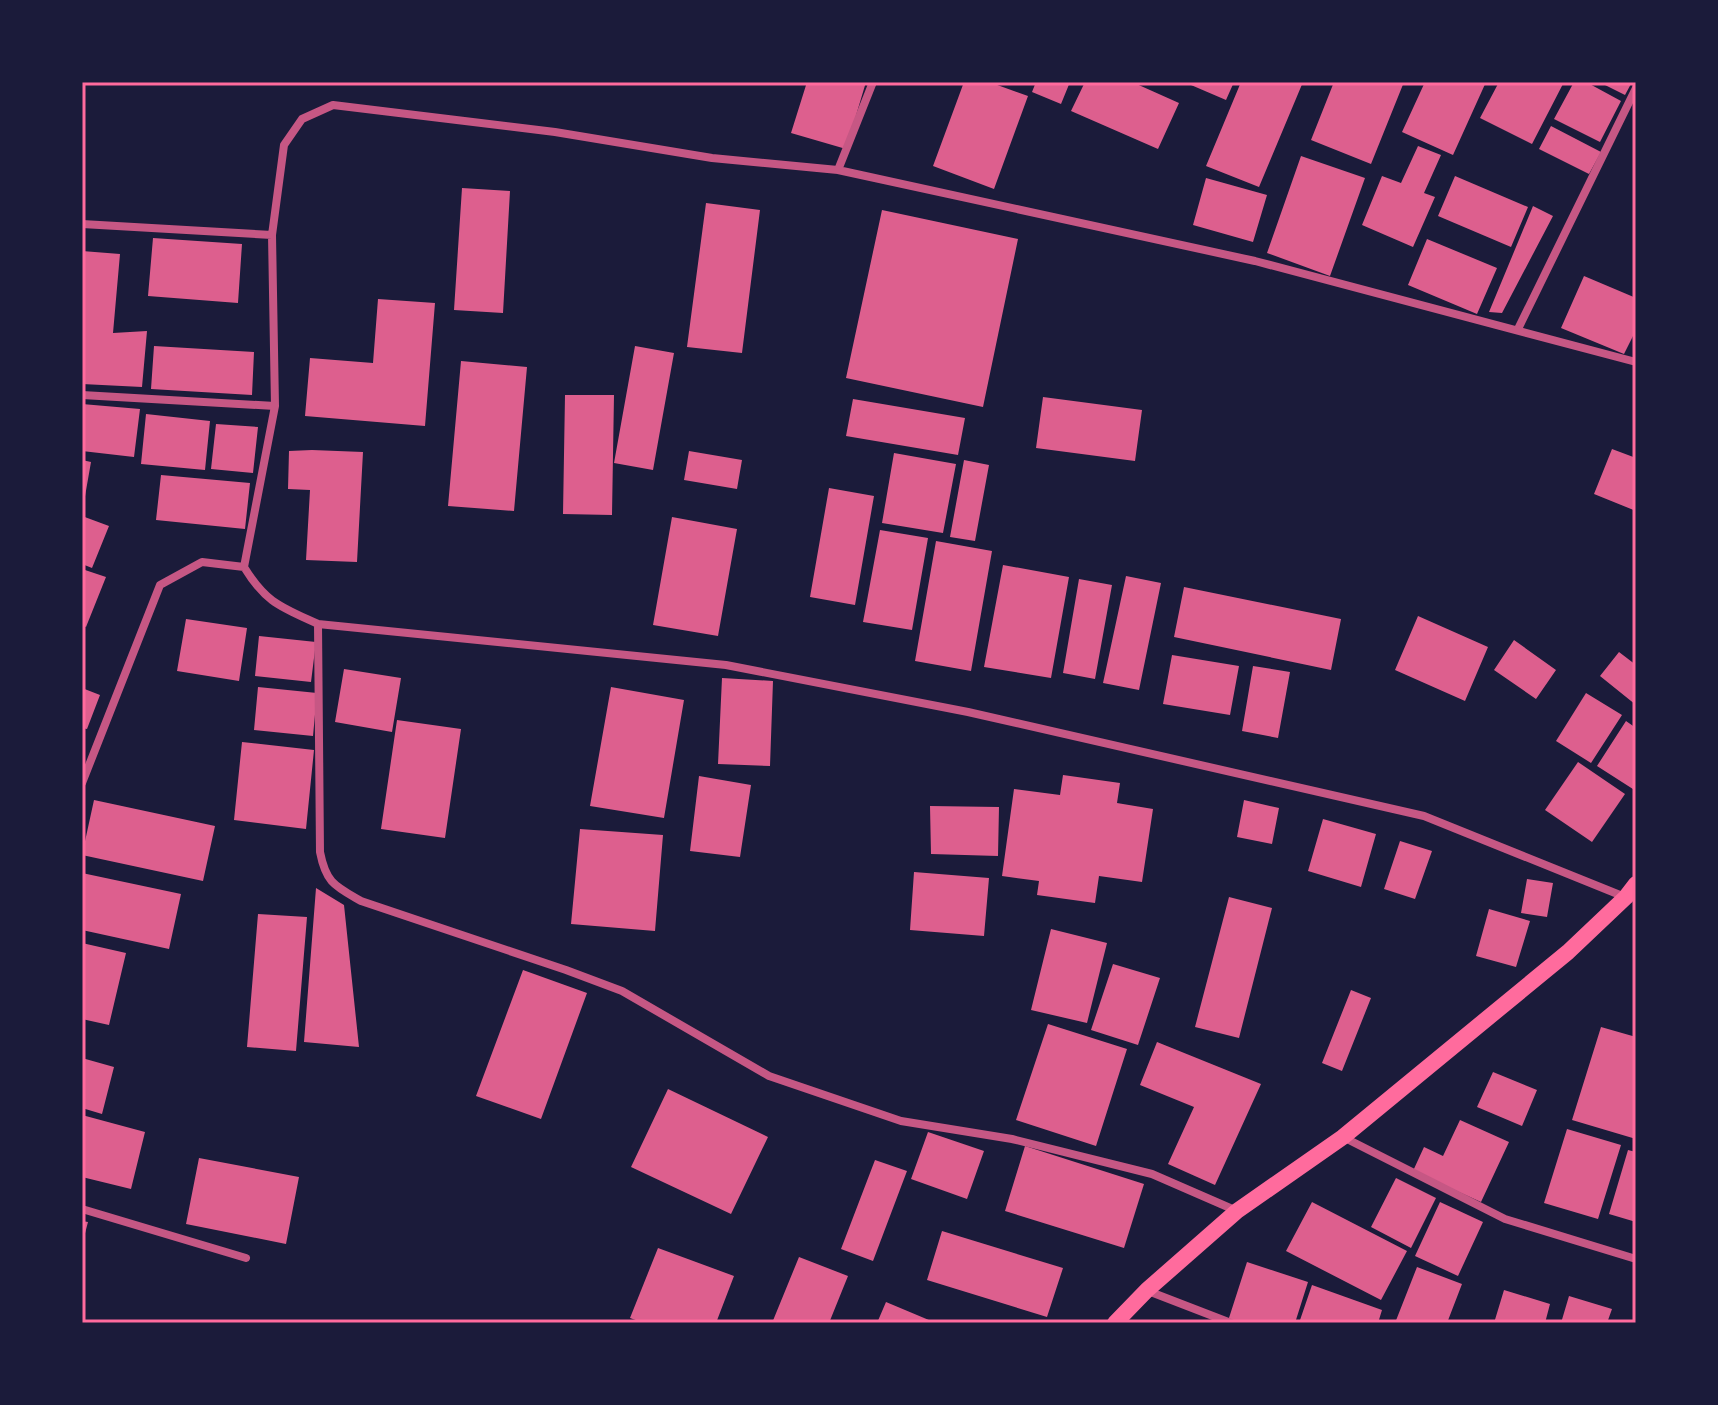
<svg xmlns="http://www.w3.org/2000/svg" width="1718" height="1405" viewBox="0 0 1718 1405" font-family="Arial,sans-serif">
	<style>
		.building { fill: #dd5f8e }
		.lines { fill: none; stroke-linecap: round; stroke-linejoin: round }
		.minor { stroke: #c65784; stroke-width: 8 }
		.secondary { stroke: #ff6b9d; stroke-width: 16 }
		.neatline { fill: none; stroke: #ff6b9d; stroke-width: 3 }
	</style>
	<rect width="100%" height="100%" fill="#1b1b3a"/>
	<path class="building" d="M807,82H866L846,149L791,133Z
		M964,82H989L1028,96L994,189L933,166Z
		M1036,82H1070L1061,104L1032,92Z
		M1085,82H1132L1179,103L1158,149L1071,111Z
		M1184,82H1234L1226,100Z
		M1241,82H1303L1259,187L1206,166Z
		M1334,82H1404L1371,164L1311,140Z
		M1425,82H1486L1453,155L1402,132Z
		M1499,82H1564L1532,144L1480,118Z
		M1574,82H1586L1621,101L1600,142L1554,119Z
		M1599,82H1632L1625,95Z
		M1551,126L1601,152L1589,174L1539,149Z
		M1418,146L1441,155L1424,193L1435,197L1413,247L1362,225L1382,176L1401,183Z
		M1301,156L1365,178L1330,276L1267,253Z
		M1455,176L1528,207L1511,247L1438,216Z
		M1206,178L1267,195L1253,242L1193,225Z
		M462,188L510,191L503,313L454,310Z
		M706,203L760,210L742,353L687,347Z
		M1533,206L1553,216L1502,313L1489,312Z
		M882,210L1018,239L983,407L846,378Z
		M153,238L242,244L238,303L148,296Z
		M1427,239L1497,268L1477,314L1408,285Z
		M82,251L120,254L113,333L147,331L142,387L82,384Z
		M1584,276L1636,298V330L1624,354L1561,328Z
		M378,299L435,303L425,426L305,416L310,358L373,363Z
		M154,346L254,352L252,395L151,389Z
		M635,346L674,353L653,470L614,463Z
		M461,361L527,367L514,511L448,506Z
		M565,395H614L612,515L563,514Z
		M1043,397L1142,410L1135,461L1036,448Z
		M853,399L965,418L958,455L846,436Z
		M82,404L140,409L134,457L82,451Z
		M146,414L210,421L205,470L141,464Z
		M216,424L258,427L253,473L211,469Z
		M1612,449L1636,458V511L1594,494Z
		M312,450L363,452L357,562L306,560L310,490L288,489L289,451Z
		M689,451L742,460L737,489L684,480Z
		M894,453L956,464L943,533L882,523Z
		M82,460L91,462L84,502H82Z
		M964,460L989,465L975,541L950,537Z
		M161,475L250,483L245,529L156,520Z
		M829,488L874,496L855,605L810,597Z
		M82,516L109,526L92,568L82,564Z
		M672,517L737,529L718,636L653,625Z
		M880,530L928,538L912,630L863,622Z
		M936,541L992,551L971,671L915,661Z
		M1003,565L1069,577L1051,678L984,667Z
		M82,569L106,577L86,627L82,625Z
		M1126,576L1161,583L1139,690L1103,683Z
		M1079,579L1112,585L1095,679L1063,673Z
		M1184,587L1341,619L1331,670L1174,637Z
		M1418,616L1488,647L1465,701L1395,670Z
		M186,619L247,628L239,681L177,671Z
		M259,636L316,642L311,682L255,676Z
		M1514,640L1556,670L1536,699L1494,670Z
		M1619,652L1636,665V705L1600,676Z
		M1172,655L1239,666L1230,715L1163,704Z
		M1253,666L1290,672L1278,738L1242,731Z
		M344,669L401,678L392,732L335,722Z
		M722,678L773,681L770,766L718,764Z
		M258,687L317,693L313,736L254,730Z
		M611,687L684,700L664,818L590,806Z
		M82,688L100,695L87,729L82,728Z
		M1586,693L1622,715L1591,763L1556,741Z
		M397,720L461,729L445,838L381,829Z
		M1626,721L1636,728V791L1597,766Z
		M242,742L314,750L306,829L234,820Z
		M1578,762L1625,794L1592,842L1545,810Z
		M1063,775L1120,783L1117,803L1153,809L1142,882L1099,876L1095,903L1037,895L1039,881L1002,876L1014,789L1060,795Z
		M699,776L751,785L740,857L690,851Z
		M94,800L215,826L203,881L82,855Z
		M1244,800L1279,808L1272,844L1237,837Z
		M930,806L999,807L998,856L931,854Z
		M1323,819L1376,834L1361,887L1308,871Z
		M580,829L663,835L655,931L571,924Z
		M1400,841L1432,851L1415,899L1384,889Z
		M914,872L989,878L984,936L910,930Z
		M82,873L181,894L169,949L82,930Z
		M1527,879L1553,883L1547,917L1521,913Z
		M316,888L344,905L359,1047L304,1042Z
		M1229,897L1272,908L1239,1038L1195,1027Z
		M1489,909L1530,921L1516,967L1476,956Z
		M258,914L307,917L296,1051L247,1047Z
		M1051,929L1107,943L1087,1023L1031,1010Z
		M82,943L126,953L109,1025L82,1019Z
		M1113,964L1160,978L1138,1045L1091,1030Z
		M523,970L587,993L541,1119L476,1096Z
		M1351,990L1371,998L1342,1071L1322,1063Z
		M1048,1024L1127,1049L1096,1146L1016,1120Z
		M1601,1027L1636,1037V1139L1572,1120Z
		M1157,1042L1261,1084L1215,1185L1168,1164L1194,1107L1140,1085Z
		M82,1058L114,1067L102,1114L82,1108Z
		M1493,1072L1537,1090L1522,1126L1477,1107Z
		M668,1089L768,1137L731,1214L631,1167Z
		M82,1115L145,1132L131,1189L82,1177Z
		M1460,1120L1509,1142L1481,1202L1413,1171L1424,1147L1443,1156Z
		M1567,1129L1621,1145L1598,1219L1544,1203Z
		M928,1132L984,1151L967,1199L911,1179Z
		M1025,1146L1144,1184L1124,1248L1005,1211Z
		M1628,1150L1636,1152V1222L1609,1214Z
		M199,1158L299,1177L286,1244L186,1224Z
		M875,1160L907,1171L873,1261L841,1249Z
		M1396,1178L1436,1198L1411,1248L1371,1227Z
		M1312,1202L1407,1251L1381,1300L1286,1251Z
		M1440,1202L1483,1222L1458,1276L1415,1256Z
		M82,1221L88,1222L83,1241H82Z
		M942,1231L1063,1268L1047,1317L927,1280Z
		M658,1248L734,1276L716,1323H644L630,1318Z
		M799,1257L848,1276L829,1323H772Z
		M1247,1262L1308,1282L1295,1323H1234L1228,1321Z
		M1417,1267L1462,1284L1447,1323H1395Z
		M1312,1285L1382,1310L1378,1323H1299Z
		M1504,1290L1550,1304L1545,1323H1494Z
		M1569,1296L1612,1309L1607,1323H1561Z
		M886,1302L936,1323H877Z"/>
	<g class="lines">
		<path class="minor" d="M838,170L1255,261L1636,362
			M82,224L272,235
			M1518,329L1636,88
			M82,395L275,406
			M244,567C266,603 281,607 318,624L726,665L968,712L1424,816L1625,897
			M318,624L320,852C326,883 335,886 361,901L566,970L622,991L769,1076L901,1121L1012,1139L1152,1174L1237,1211
			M82,783L160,585L202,562L244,567L275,406L272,235L284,145L302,119L333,105L555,132L712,158L838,170L873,82
			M1343,1137L1505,1219L1636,1259
			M82,1209L246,1258
			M1148,1291L1231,1323"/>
		<path class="secondary" d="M1115,1323L1147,1290L1237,1211L1343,1137L1568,952L1626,897L1636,884"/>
	</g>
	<rect width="1718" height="1405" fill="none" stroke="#1b1b3a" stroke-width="168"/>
	<rect x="84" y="84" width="1550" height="1237" class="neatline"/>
</svg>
